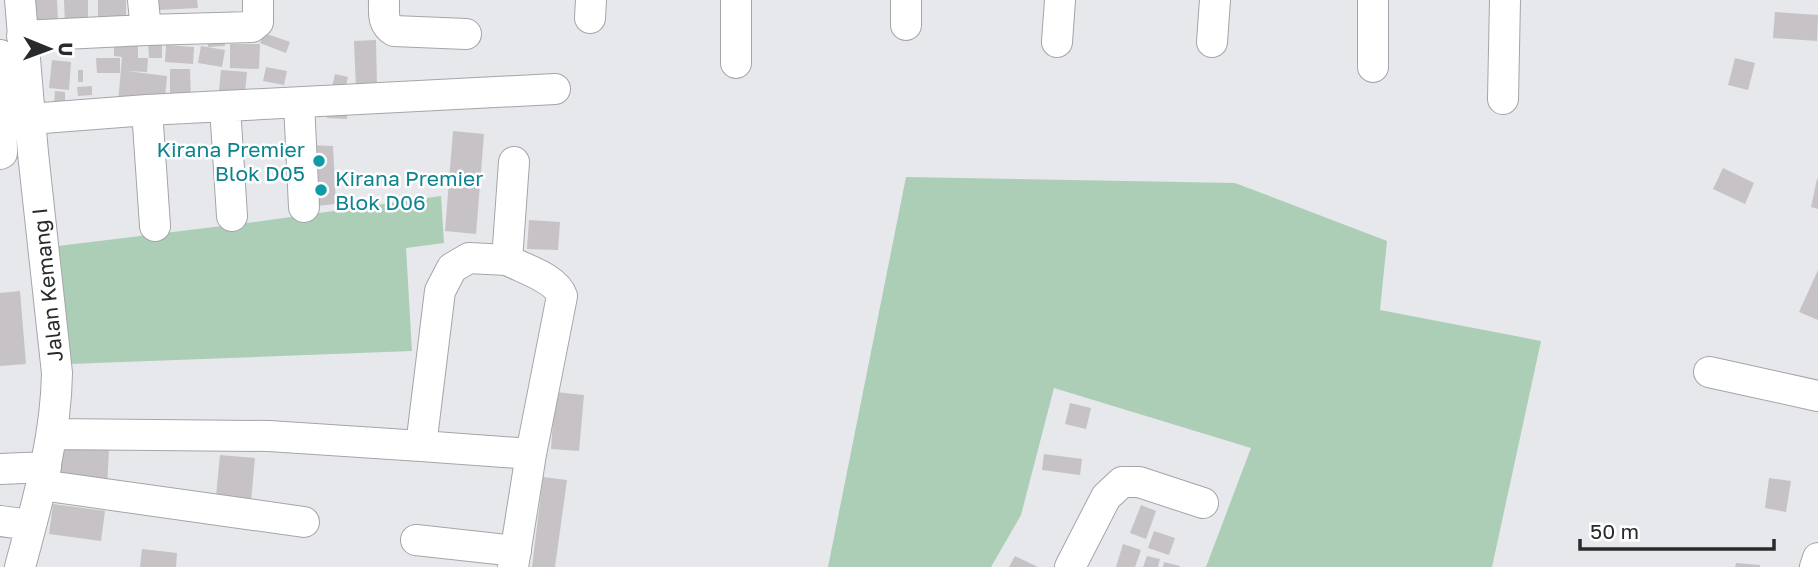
<svg xmlns="http://www.w3.org/2000/svg" width="1818" height="567" viewBox="0 0 1818 567" font-family="'Golos Text',sans-serif">
	<style>
		.green { fill: #acceb6 }
		.building { fill: #c6c2c5 }
		.lines { fill: none; stroke-linecap: round; stroke-linejoin: round }
		.street-casing { stroke: #a4a5a9; stroke-width: 32 }
		.street { stroke: #fff; stroke-width: 30 }
		.culture-dot { fill: #0f9aa8; stroke: #fff; stroke-width: 2.5 }
		.labels { text-anchor: middle; dominant-baseline: central; stroke-width: 5; stroke-linejoin: round; paint-order: stroke }
		.culture-label { font-size: 21px; fill: #0d838f; stroke: #fff; text-anchor: end }
		.street-label { font-size: 21px; fill: #292a2b; stroke: #fff }
	</style>
	<rect width="100%" height="100%" fill="#e6e8ec"/>
	<path class="green" d="M906,177L1235,183L1387,241L1380,310L1541,341L1492,567H1206L1251,448L1054,388L1021,515L991,567H828Z
		M441,196L444,243L406,248L412,351L70,364L58,246L255,222Z"/>
	<path class="building" d="M33,0H57L58,23L34,24Z
		M64,0H88V25L65,26Z
		M98,0H126V21L98,22Z
		M157,0H197L198,8L158,10Z
		M1775,12L1818,15L1817,41L1773,38Z
		M264,33L290,42L286,53L260,43Z
		M225,35V46L208,47L207,36Z
		M162,40V58H149L148,41Z
		M376,40L377,89L356,90L354,41Z
		M114,44H138V58H148L147,72L126,71L167,76L164,108L118,103L122,57L114,56Z
		M230,44H260L259,69L230,68Z
		M166,45L194,47L193,64L165,62Z
		M201,46L225,50L222,67L198,63Z
		M96,58H120V73H97Z
		M1735,58L1755,63L1748,90L1728,85Z
		M52,60L71,62L69,90L49,88Z
		M266,67L287,71L284,85L263,81Z
		M170,69H190L191,101H170Z
		M78,70H83V82H78Z
		M221,70L247,72L244,102L218,100Z
		M335,74L348,77L344,94L331,91Z
		M92,86V95L78,96L77,87Z
		M55,91L65,92V105L54,104Z
		M328,105L348,106L347,119L327,118Z
		M453,131L484,134L476,234L445,231Z
		M305,145L333,146L336,204L307,207Z
		M1723,168L1754,183L1745,204L1713,189Z
		M1817,179H1818V209L1811,207Z
		M529,220L560,222L558,250L527,249Z
		M1818,270V320L1799,312Z
		M20,291L26,364L0,366V293Z
		M555,392L584,395L579,451L551,449Z
		M1070,403L1091,408L1086,429L1065,424Z
		M61,446L109,449L107,489L59,486Z
		M1044,454L1082,459L1080,475L1042,470Z
		M220,455L255,458L251,501L216,496Z
		M543,477L567,480L555,567H532Z
		M1769,478L1791,481L1786,512L1765,508Z
		M53,504L105,511L101,541L49,534Z
		M1141,505L1156,511L1146,539L1130,533Z
		M1154,531L1175,538L1169,555L1148,548Z
		M1123,544L1141,550L1135,567H1116Z
		M142,549L177,553L176,567H140Z
		M1015,556L1038,567H1009Z
		M1147,556L1160,559L1158,567H1143Z
		M1164,562L1180,566V567H1163Z
		M1736,563L1760,565V567H1735Z"/>
	<g class="lines">
		<defs>
			<path id="street" d="M20,0L33,153L57,373C56,439 37,503 20,567
				M384,0C384,13 382,24 394,31L466,34
				M906,0V25
				M1373,0V67
				M590,18L591,0
				M146,30L252,27L258,22V0
				M22,36L146,30L143,0
				M1057,42L1060,0
				M1212,42L1215,0
				M0,55L2,153L0,154
				M736,63V0
				M1503,99L1505,0
				M299,103L304,207
				M225,107L232,216
				M147,110L155,226
				M30,119L147,110L555,89
				M1709,372L1818,396
				M52,434L269,436L421,446L440,291L452,268L469,258L507,260
				M421,446L531,454
				M0,469L46,467
				M41,485L304,522
				M0,521L31,525
				M416,540L516,551
				M513,567L531,454L562,296C556,278 524,269 507,260L514,162
				M1070,567L1106,497L1122,482H1139L1203,503
				M1815,567L1818,558"/>
		</defs>
		<use href="#street" class="street-casing"/>
		<use href="#street" class="street"/>
	</g>
	<g class="culture-dot">
		<circle cx="319" cy="161" r="7"/>
		<circle cx="321" cy="190" r="7"/>
	</g>
	<g class="labels">
		<g class="culture-label">
			<text x="305" y="149">Kirana Premier<tspan x="305" dy="24">Blok D05</tspan></text>
			<text x="335" y="178" text-anchor="start">Kirana Premier<tspan x="335" dy="24">Blok D06</tspan></text>
		</g>
		<g class="street-label">
			<text transform="translate(47 285) rotate(-96)">Jalan Kemang I</text>
		</g>
	</g>
	<g transform="translate(49 49) rotate(91)" stroke="#ffffff" stroke-width="5" paint-order="stroke">
	<path d="M0-5L12 26L0 18L-12 26Z" fill="#292a2b"/>
	<text y="-10" font-size="19" font-weight="bold" text-anchor="middle" fill="#292a2b">U</text>
	</g>
	<path d="M1580 539v10h194v-10" fill="none" stroke="#292a2b" stroke-width="3.5"/>
	<text x="1590" y="539" font-size="21" fill="#292a2b" stroke="#ffffff" stroke-width="5" paint-order="stroke">50 m</text>
</svg>
